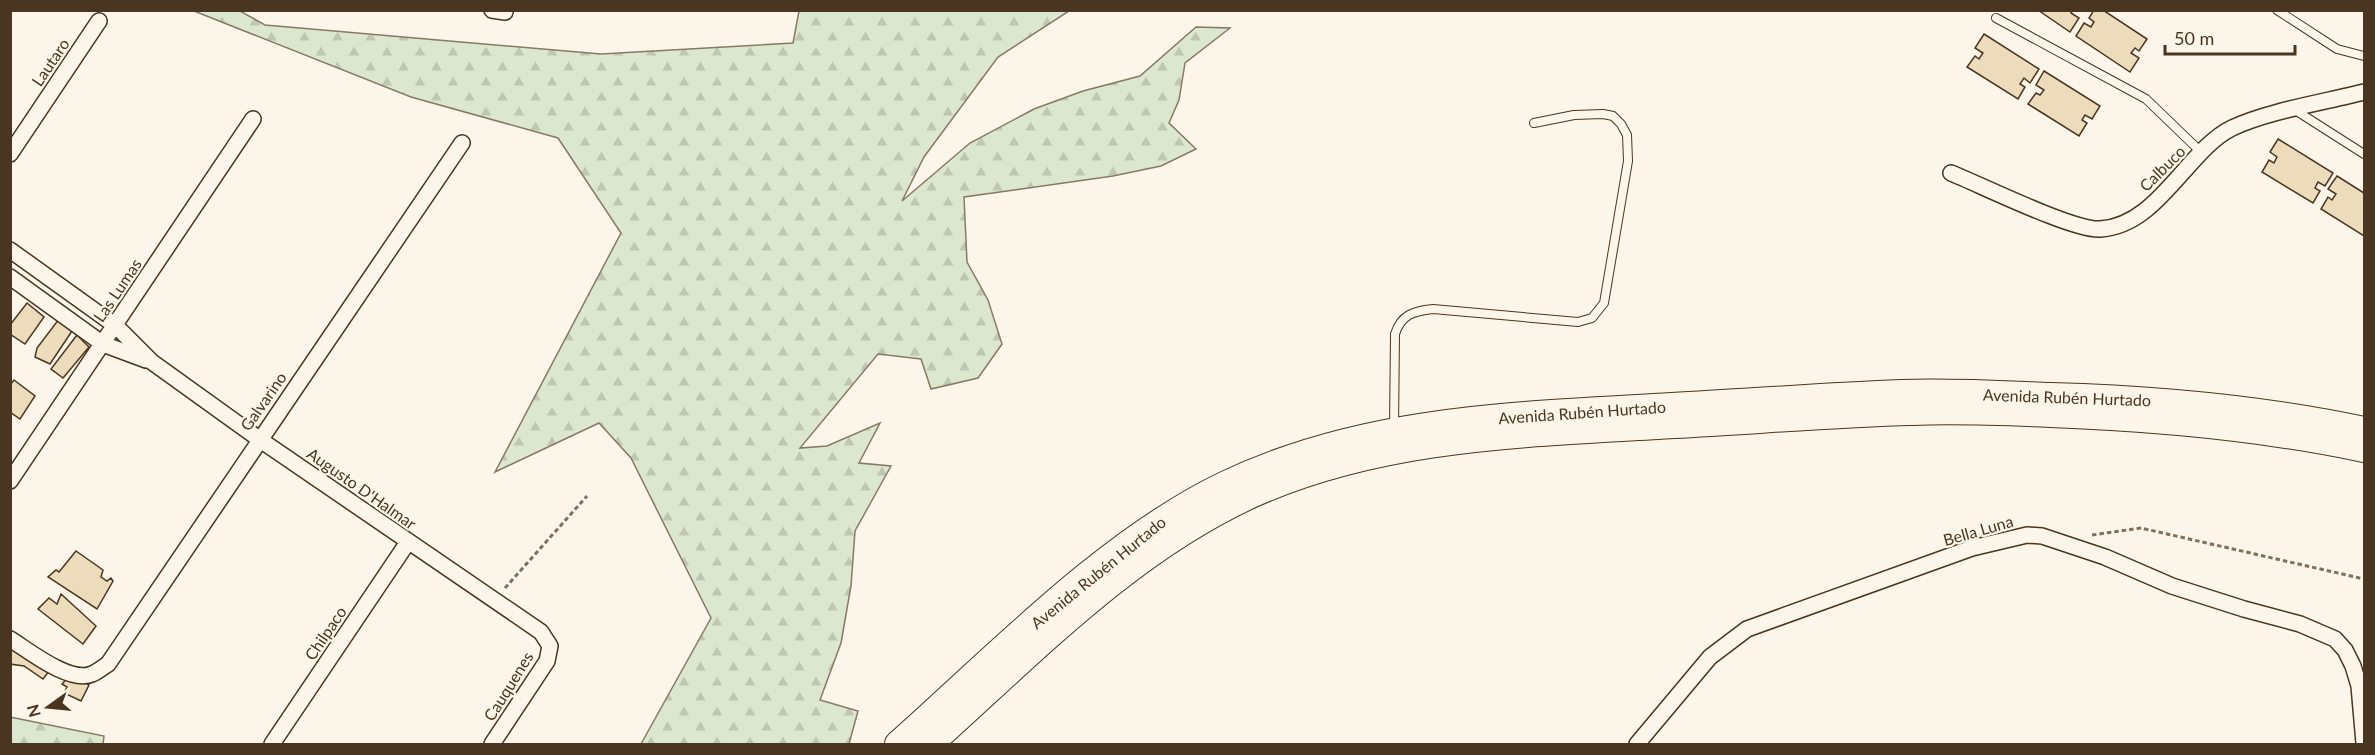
<svg xmlns="http://www.w3.org/2000/svg" width="2375" height="755" viewBox="0 0 2375 755" font-family="Lato,sans-serif">
	<style>
		.forest { fill: url(#forest-firs); stroke: #887966; stroke-width: 1.5 }
		.building { fill: #ecdcbc; stroke: #4a3520; stroke-width: 1.5 }
		.lines { fill: none; stroke-linecap: round; stroke-linejoin: round }
		.service-casing { stroke: #4a3520; stroke-width: 10 }
		.minor-casing { stroke: #4a3520; stroke-width: 18 }
		.trunk-casing { stroke: #4a3520; stroke-width: 28 }
		.path { stroke: #7f6f5c; stroke-width: 3; stroke-dasharray: 4.5 3; stroke-linecap: butt }
		.service { stroke: #fbf6e9; stroke-width: 8 }
		.minor { stroke: #fbf6e9; stroke-width: 15 }
		.trunk { stroke: #fbf6e9; stroke-width: 26 }
		.labels { text-anchor: middle; dominant-baseline: central; stroke-width: 4.5; stroke-linejoin: round; paint-order: stroke }
		.street-label { font-size: 16px; fill: #4a3520; stroke: #fbf6e9 }
	</style>
	<defs>
		<pattern id="forest-firs" width="22" height="20" patternUnits="userSpaceOnUse" patternTransform="scale(1.5)"><rect width="22" height="20" fill="#dce7d0"/><path d="M5 1l3.5 6h-7zM16 11l3.5 6h-7z" fill="#bec7b2"/></pattern>
	</defs>
	<rect width="100%" height="100%" fill="#fbf6e9"/>
	<path class="forest" d="M194,11H240L265,25L601,54L793,43L799,11H1069L998,57L924,157L902,201L970,143L1034,109L1083,91L1140,76L1196,27L1230,28L1185,63L1179,100L1169,123L1196,149L1161,166L1113,176L964,197L967,262L988,300L1002,344L978,378L931,389L921,359L878,354L800,448L827,446L880,423L859,463L891,466L855,531L851,586L841,643L820,700L858,711L849,744H641L711,618L631,458L599,423L495,472L621,233L558,138L411,97Z
		M10,717L104,736L103,744H11Z"/>
	<path class="building" d="M2038,10H2073L2071,13L2079,18L2070,32Z
		M2094,10H2103L2147,39L2139,51L2135,48L2131,53L2139,58L2130,72L2076,36L2084,23L2091,27L2094,22L2089,18Z
		M1984,34L2039,69L2030,83L2024,78L2020,84L2025,87L2018,99L1967,67L1975,56L1979,59L1983,53L1975,48Z
		M2044,71L2100,106L2092,119L2085,115L2082,120L2087,123L2079,136L2028,104L2036,93L2040,95L2044,90L2036,85Z
		M2278,139L2333,173L2325,186L2318,182L2315,188L2320,191L2313,203L2262,172L2269,160L2274,163L2277,157L2270,152Z
		M2337,176L2364,193V236L2321,209L2328,197L2332,200L2336,194L2328,189Z
		M27,303L44,317L25,344L10,334V325Z
		M59,319L72,331L50,364L35,357L37,348Z
		M77,335L89,347L63,378L51,369Z
		M14,380L35,396L20,419L10,412V385Z
		M76,551L103,570L101,577L107,581L111,578L113,581L97,609L48,577L56,570L59,572Z
		M61,594L96,626L83,644L38,609L49,598L57,604Z
		M10,642L50,670L43,679L24,666L10,664Z
		M71,674L89,685L81,701L64,693L67,687L62,684Z"/>
	<g class="lines">
		<defs>
			<path id="service" d="M2277,10L2337,49L2364,56
				M1996,18L2146,99L2202,153
				M2295,110L2364,154
				M1394,428L1395,334C1401,315 1413,311 1433,309L1578,322L1592,318L1604,303L1628,161L1627,135L1621,124L1613,116L1603,114L1574,115L1534,123"/>
			<path id="minor" d="M492,10L505,12
				M10,154L99,21
				M1951,173C1981,185 2074,231 2100,229C2158,226 2187,150 2232,128C2268,111 2325,102 2364,92
				M10,250L116,326L152,362L259,439L541,632L550,646L547,661L492,744
				M10,277L103,344L146,360
				M10,481L253,119
				M10,639C28,650 70,684 92,674C97,672 103,667 108,664L462,143
				M272,744L408,542
				M1637,744L1710,657L1747,629L1972,548L2027,535L2042,536L2105,557L2172,586L2244,609L2300,624L2335,639L2345,650L2353,666L2359,686L2364,743"/>
			<path id="trunk" d="M898,744C996,657 1106,542 1224,485C1365,417 1519,415 1672,406C1748,402 1825,396 1901,393C1951,391 2001,394 2051,396C2157,399 2260,408 2364,430
				M930,744C1030,655 1127,552 1251,495C1384,435 1531,434 1674,425C1753,421 1833,414 1912,412C1959,410 2005,412 2051,414C2157,418 2260,427 2364,449"/>
		</defs>
		<use href="#service" class="service-casing"/>
		<use href="#minor" class="minor-casing"/>
		<use href="#trunk" class="trunk-casing"/>
		<path class="path" d="M2092,535L2141,528L2364,579
			M505,588L587,496"/>
		<use href="#service" class="service"/>
		<use href="#minor" class="minor"/>
		<use href="#trunk" class="trunk"/>
	</g>
	<g class="labels">
		<g class="street-label">
			<text transform="translate(50 62) rotate(-56)">Lautaro</text>
			<text transform="translate(2162 168) rotate(-45)">Calbuco</text>
			<text transform="translate(117 290) rotate(-56)">Las Lumas</text>
			<text transform="translate(2067 397) rotate(2)">Avenida Rubén Hurtado</text>
			<text transform="translate(263 401) rotate(-55)">Galvarino</text>
			<text transform="translate(1582 412) rotate(-4)">Avenida Rubén Hurtado</text>
			<text transform="translate(362 488) rotate(35)">Augusto D'Halmar</text>
			<text transform="translate(1978 530) rotate(-16)">Bella Luna</text>
			<text transform="translate(1098 572) rotate(-39)">Avenida Rubén Hurtado</text>
			<text transform="translate(325 633) rotate(-56)">Chilpaco</text>
			<text transform="translate(508 686) rotate(-58)">Cauquenes</text>
		</g>
	</g>
	<rect width="2375" height="755" fill="none" stroke="#4a3520" stroke-width="24"/>
	<g transform="translate(48 707) rotate(255)" stroke="#fbf6e9" stroke-width="4.5" paint-order="stroke">
	<path d="M0-4.5L10 22L0 15L-10 22Z" fill="#4a3520"/>
	<text y="-9" font-size="16" font-weight="bold" text-anchor="middle" fill="#4a3520">N</text>
	</g>
	<path d="M2165 45v9h130v-9" fill="none" stroke="#4a3520" stroke-width="3"/>
	<text x="2174" y="45" font-size="18" fill="#4a3520" stroke="#fbf6e9" stroke-width="4.5" paint-order="stroke">50 m</text>
</svg>
